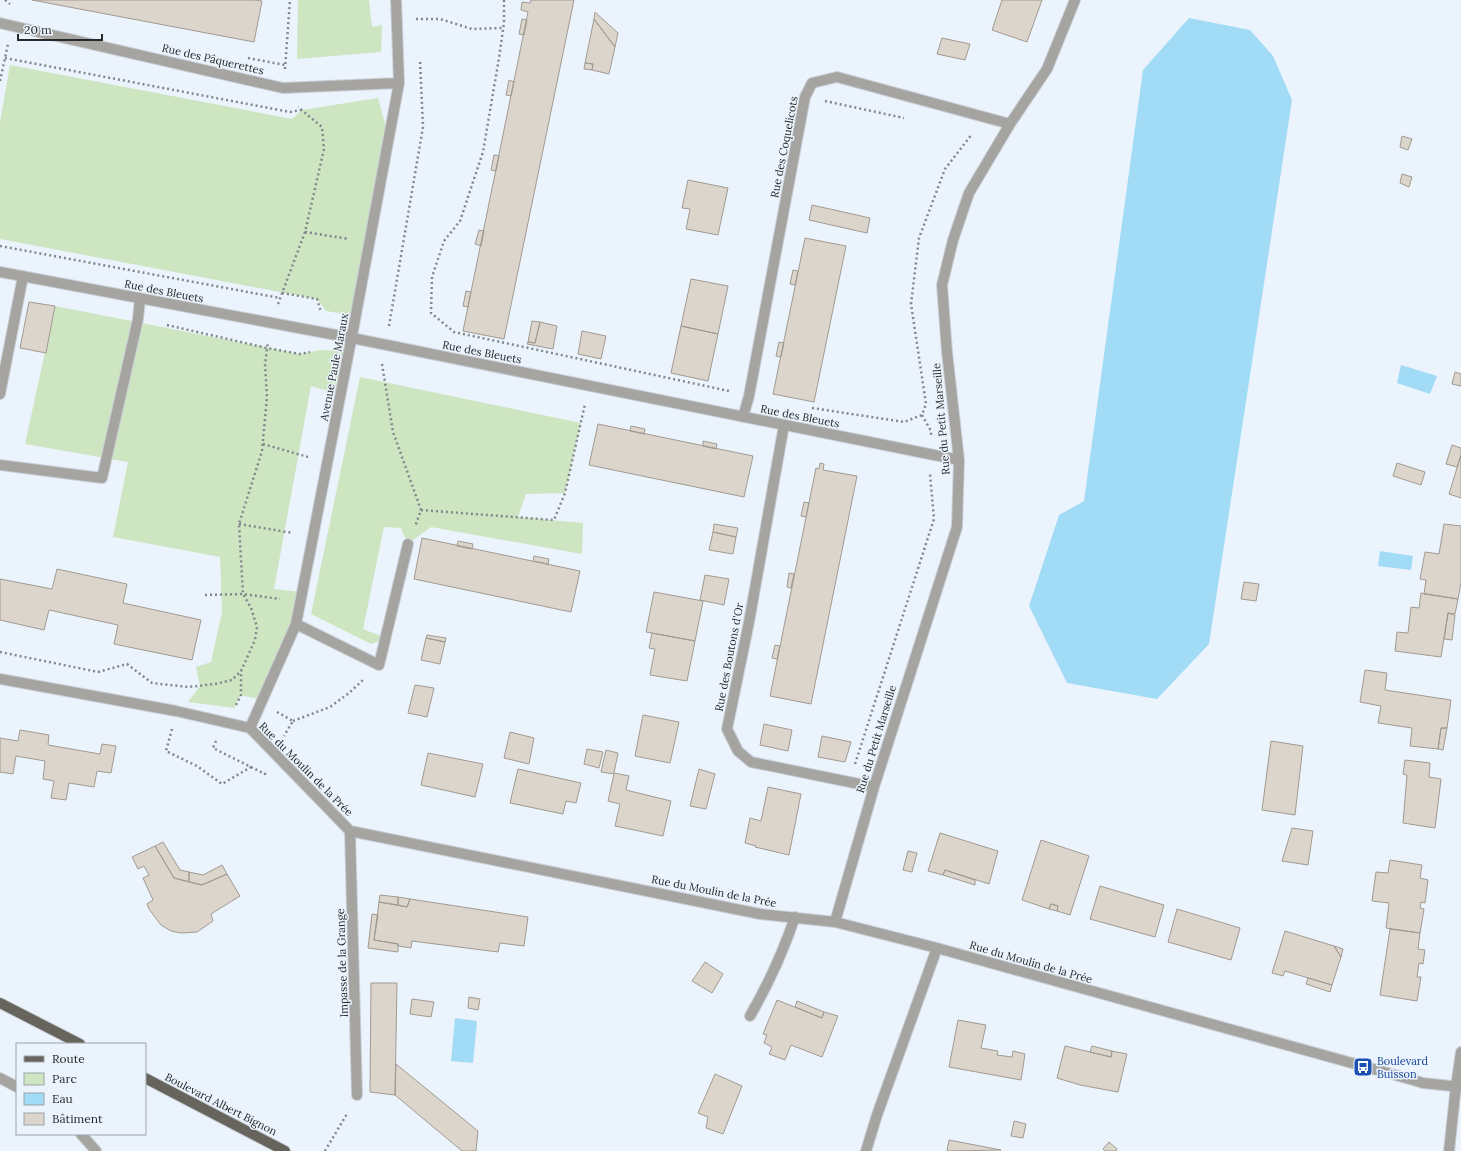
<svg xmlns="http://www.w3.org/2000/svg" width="1461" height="1151" viewBox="0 0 1461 1151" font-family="Lora,serif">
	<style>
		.green { fill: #cde5c1 }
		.water { fill: #a1dbf6 }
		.building { fill: #dcd5cc; stroke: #a19a92 }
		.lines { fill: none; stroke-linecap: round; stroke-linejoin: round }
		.minor-casing { stroke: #c8cfd7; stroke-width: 12 }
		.major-casing { stroke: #c8cfd7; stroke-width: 12 }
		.path { stroke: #81868c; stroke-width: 2.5; stroke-dasharray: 2 3; stroke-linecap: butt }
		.minor { stroke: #a6a4a0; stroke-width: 10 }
		.major { stroke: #67645d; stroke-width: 10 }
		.labels { text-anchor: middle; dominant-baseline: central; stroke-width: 3; stroke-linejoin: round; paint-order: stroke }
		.street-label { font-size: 11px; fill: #26292c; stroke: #ebf4fc }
		.transit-label { font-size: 11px; fill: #164399; stroke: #ebf4fc; text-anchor: start }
	</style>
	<rect width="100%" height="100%" fill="#ebf4fc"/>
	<path class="green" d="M298,0H369L372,27L382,25L381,52L297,59Z
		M10,65L292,119L302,110L378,98L389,138L356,316L326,311L317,299L0,239V122Z
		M55,306L300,354L320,350L349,351L341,395L311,386L274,589L302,592L296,624L263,700L241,695L234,708L188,702L200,686L196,667L211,662L222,612L220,557L113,537L128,462L25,444Z
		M360,377L581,423L565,493L526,494L518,517L583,523L582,554L431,527L408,544L401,528L384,527L363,629L386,638L371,644L311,614Z"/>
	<path class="water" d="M1189,18L1250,30L1273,56L1292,100L1209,644L1157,699L1067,683L1029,606L1059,515L1084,501L1143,70Z
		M1401,365L1437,376L1430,394L1397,383Z
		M1380,551L1413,556L1411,570L1378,566Z
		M455,1018L477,1021L473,1063L451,1061Z"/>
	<path class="building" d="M32,0H255L262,1L254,42Z
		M531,0H574L504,339L463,331L528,12L521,10L522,2L530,3Z
		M1002,0H1042L1027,42L992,30Z
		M595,12L618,33L615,47L594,19Z
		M522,19L527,20L524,35L519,34Z
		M594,19L615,47L609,74L592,70L593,64L585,63Z
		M942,38L970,44L965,60L937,54Z
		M585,63L593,64L592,70L584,69Z
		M509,80L514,82L511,96L506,95Z
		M1402,136L1412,139L1408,150L1400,147Z
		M494,155L499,156L496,171L491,170Z
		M1402,174L1412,177L1409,187L1400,183Z
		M688,180L728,188L718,235L686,229L690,209L682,208Z
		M812,205L870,218L867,233L809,220Z
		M479,230L484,231L481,246L475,244Z
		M805,238L846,246L814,402L773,394Z
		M793,270L798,271L795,285L790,284Z
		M691,279L728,286L718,334L681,326Z
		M466,291L471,292L468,307L463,306Z
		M29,302L55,306L46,353L20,348Z
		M532,321L540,322L535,343L528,342Z
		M540,322L557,326L553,349L527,344L528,342L535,343Z
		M681,326L718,334L708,381L671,373Z
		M582,331L606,336L601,359L578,354Z
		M779,342L784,343L781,357L776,356Z
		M1455,372L1461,374V386L1452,384Z
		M598,424L753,456L744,497L589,465Z
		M631,426L645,429L644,434L630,431Z
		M703,441L717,444L716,449L703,446Z
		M1452,445L1461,448V455L1457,467L1446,464Z
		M1461,455V498L1449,494Z
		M820,463L824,464L823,470L857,476L811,704L770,696L816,468L819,469Z
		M1397,463L1425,472L1421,485L1393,476Z
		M804,502L809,503L806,517L801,516Z
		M714,524L738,528L736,537L713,532Z
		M1444,524L1461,526V583L1458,599L1424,594L1426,580L1420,579L1425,552L1439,554Z
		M713,532L736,537L733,554L709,550Z
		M422,538L580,571L571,612L414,579Z
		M458,541L473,544L472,549L457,546Z
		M534,556L549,559L548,564L533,561Z
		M57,569L127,584L123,603L201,620L192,660L114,644L118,625L49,610L44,630L0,620V579L52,589Z
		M789,573L794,574L791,588L787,587Z
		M705,575L729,579L724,605L700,600Z
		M1244,582L1259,584L1256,601L1241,599Z
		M654,592L703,601L695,641L646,632Z
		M1421,593L1458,599L1455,614L1448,613L1441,657L1395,651L1397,632L1408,633L1411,607L1419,608Z
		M1448,613L1455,615L1452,640L1444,639Z
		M652,633L695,641L687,681L650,675L655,649L649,648Z
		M427,635L446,638L445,642L426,638Z
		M426,638L445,642L440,664L421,660Z
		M775,645L780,646L777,659L772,658Z
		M1365,670L1387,673L1385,690L1451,700L1447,728H1441L1438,749L1410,746L1412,728L1378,723L1381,706L1360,702Z
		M415,685L434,688L427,717L408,713Z
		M643,715L679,722L670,763L635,756Z
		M764,724L792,730L788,751L760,745Z
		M1441,728H1447L1443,750L1438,749Z
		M20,730L49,735L48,745L100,754L102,744L116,746L111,773L97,771L94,787L69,783L66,800L51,798L54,781L43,779L45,761L16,756L13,774L0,772V738L18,741Z
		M510,732L534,738L529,764L504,758Z
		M822,736L851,742L845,762L818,757Z
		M1271,741L1303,746L1295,815L1262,810Z
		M587,749L603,752L599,768L584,764Z
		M606,750L618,753L614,773L629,776L626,790L671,801L663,836L615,826L620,804L608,801L614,774L601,772Z
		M428,753L483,764L475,797L421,785Z
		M1405,760L1430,763L1429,777L1441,779L1435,828L1403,823L1407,775L1403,774Z
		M518,769L581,783L576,803L566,801L563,814L510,803Z
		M699,769L715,774L706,809L690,806Z
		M768,787L801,794L789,855L755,847L756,846L745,843L750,818L761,821Z
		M1292,828L1313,831L1308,865L1282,861Z
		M940,833L998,851L989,884L945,870L943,875L928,871Z
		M1041,840L1089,856L1070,915L1057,911L1058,906L1051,904L1049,909L1022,900Z
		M163,842L180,870L189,872V882L174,878L155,846Z
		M155,846L174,878L202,885L227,874L240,896L211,914L213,921L197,932L181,933L171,931L161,925L149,909L147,904L153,900L143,878L149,875L144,866L138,869L132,857Z
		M908,851L917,853L912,872L903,870Z
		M1390,860L1422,865L1420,878L1428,880L1425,903L1421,902L1420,908L1424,909L1420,933L1386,928L1389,903L1372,901L1376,872L1388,873Z
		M222,865L227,874L202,885L189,882V872L203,875Z
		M945,870L975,880V885L943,875Z
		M1100,886L1164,905L1155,937L1090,919Z
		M380,895L398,897V905L379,902Z
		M398,897L410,899L407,907L398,905Z
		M410,899L528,917L524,946L500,943L498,952L412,941L411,948L398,946V944L374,940L379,902L407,907Z
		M1051,904L1058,906L1057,911L1049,909Z
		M1177,909L1240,928L1231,960L1168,942Z
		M372,914L378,915L374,940L398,944V952L368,948Z
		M1390,929L1420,933L1418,949L1425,950L1423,964L1419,963L1417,977H1421L1417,1001L1380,995Z
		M1285,931L1334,946L1341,957L1332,985L1285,971L1283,976L1272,973Z
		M1334,946L1343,949L1341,957Z
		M705,962L723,974L712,993L692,981Z
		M1308,978L1332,985L1330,992L1306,984Z
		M371,983H397L395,1095L370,1092Z
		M469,997L480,999L478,1010L468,1008Z
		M412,999L434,1002L431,1017L410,1014Z
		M777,1000L822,1018L824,1012L838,1016L822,1057L791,1045L785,1060L769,1054L772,1047L764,1043L767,1035L763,1034Z
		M797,1001L824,1012L822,1018L795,1007Z
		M958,1020L986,1025L981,1048L998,1051L997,1055L1012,1057L1013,1051L1025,1054L1021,1080L949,1067Z
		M1065,1046L1111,1057L1112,1051L1127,1054L1118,1092L1080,1085L1057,1078Z
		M1092,1046L1112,1051L1111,1057L1090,1052Z
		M396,1064L478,1131L476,1151H462L395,1095Z
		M715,1074L742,1086L723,1134L706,1128L708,1117L698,1113Z
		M1014,1121L1026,1124L1023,1138L1011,1136Z
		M949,1140L1001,1150L947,1151Z
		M1109,1142L1117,1149L1116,1151H1105L1103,1149Z"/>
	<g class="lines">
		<defs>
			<path id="minor" d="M0,23L283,88L399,83
				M0,272L352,338L959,460
				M0,394L23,276
				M743,417L749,396L805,97L812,83L837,77L1010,124
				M784,425L749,622L727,729L738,751L751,762L874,787
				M0,465L102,478L138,319L140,298
				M296,624L379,665L408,544
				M0,679L176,711L250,728L350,831L760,914L835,922L937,948L1413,1080L1423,1083L1461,1087
				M250,728L296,624L354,325L399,83L396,0
				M350,831L357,1095
				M835,922L874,787L957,527L959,460L947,352L942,285L953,240L969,193L1010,124L1047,69L1075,0
				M750,1016C768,985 783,952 795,917
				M0,1078L17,1087
				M81,1134L96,1151
				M866,1151L877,1115L937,948
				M1449,1151L1456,1086L1461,1052"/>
			<path id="major" d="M0,1003L80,1044
				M145,1078L285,1151"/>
		</defs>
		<use href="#minor" class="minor-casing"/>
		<use href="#major" class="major-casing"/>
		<path class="path" d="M5,0L10,4
			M504,0V23L499,58L483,152L460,221L444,241L432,277L431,313L454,332L729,391
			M416,19H440L472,29L503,28
			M5,58L290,112L301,110
			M248,58L285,65
			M285,69L290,0
			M0,81L8,44
			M825,101L904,118
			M305,232L349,239
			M0,246L280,298
			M282,293L317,299L321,312
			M278,304L305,232L324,149L322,127L298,107
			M167,325L267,348L300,354L310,352
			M389,326L423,127L420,60
			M382,364L393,432L421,510L415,527
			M812,408L904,422L922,415L926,404L911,304L919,238L945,169L972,134
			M922,415L931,431V435
			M263,444L308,457
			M421,510L554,520L565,493L585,404
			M239,524L293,533
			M205,595L243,594L280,599
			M0,652L98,672L127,664L152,683L188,687L215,684L232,680L241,671L255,640L257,627L251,608L243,594L239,524L262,451L267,397L265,364L268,342
			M236,705L241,695V671
			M277,712L293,721L284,736
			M293,721L330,707L349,693L364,679
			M172,729L166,751L197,766L222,784L251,767
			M216,741L213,748L265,774V772
			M855,764L934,519L930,474
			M325,1151L348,1112"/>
		<use href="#minor" class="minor"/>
		<use href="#major" class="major"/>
	</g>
	<defs>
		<symbol id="bus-square" viewBox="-11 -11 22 22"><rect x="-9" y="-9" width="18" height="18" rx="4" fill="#1a4fb4" stroke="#ebf4fc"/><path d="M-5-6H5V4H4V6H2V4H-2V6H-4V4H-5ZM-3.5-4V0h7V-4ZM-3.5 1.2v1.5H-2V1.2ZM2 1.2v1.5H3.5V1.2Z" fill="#fff"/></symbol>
	</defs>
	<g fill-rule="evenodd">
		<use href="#bus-square" x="1352" y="1056" width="22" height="22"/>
	</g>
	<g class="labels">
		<g class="street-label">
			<text transform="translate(213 59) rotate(13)">Rue des Pâquerettes</text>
			<text transform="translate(784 147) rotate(-79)">Rue des Coquelicots</text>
			<text transform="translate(164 291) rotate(11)">Rue des Bleuets</text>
			<text transform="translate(482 352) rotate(11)">Rue des Bleuets</text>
			<text transform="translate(334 367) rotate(-79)">Avenue Paule Maraux</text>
			<text transform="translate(800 416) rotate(11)">Rue des Bleuets</text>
			<text transform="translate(941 419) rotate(-95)">Rue du Petit Marseille</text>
			<text transform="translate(729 657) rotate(-79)">Rue des Boutons d'Or</text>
			<text transform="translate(876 739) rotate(-73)">Rue du Petit Marseille</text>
			<text transform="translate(306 769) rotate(45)">Rue du Moulin de la Prée</text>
			<text transform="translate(714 891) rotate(11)">Rue du Moulin de la Prée</text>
			<text transform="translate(1031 962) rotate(16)">Rue du Moulin de la Prée</text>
			<text transform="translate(342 963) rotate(-92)">Impasse de la Grange</text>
			<text transform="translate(221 1104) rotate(27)">Boulevard Albert Bignon</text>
		</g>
		<g class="transit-label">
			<text x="1377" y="1061">Boulevard<tspan x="1377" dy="13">Buisson</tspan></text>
		</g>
	</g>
	<rect x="16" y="1043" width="130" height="92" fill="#ebf4fc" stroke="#9ca3a9"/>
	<rect x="24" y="1056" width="20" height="6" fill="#67645d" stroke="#9ca3a9"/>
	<text x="52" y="1063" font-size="12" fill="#26292c">Route</text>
	<rect x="24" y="1073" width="20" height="12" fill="#cde5c1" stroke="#9ca3a9"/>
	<text x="52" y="1083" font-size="12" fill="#26292c">Parc</text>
	<rect x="24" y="1093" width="20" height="12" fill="#a1dbf6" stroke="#9ca3a9"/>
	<text x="52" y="1103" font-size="12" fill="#26292c">Eau</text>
	<rect x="24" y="1113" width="20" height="12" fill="#dcd5cc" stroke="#9ca3a9"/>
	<text x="52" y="1123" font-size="12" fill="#26292c">Bâtiment</text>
	<path d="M18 34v6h84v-6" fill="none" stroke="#26292c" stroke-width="2"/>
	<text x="24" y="34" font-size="12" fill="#26292c" stroke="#ebf4fc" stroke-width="3" paint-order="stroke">20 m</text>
</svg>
